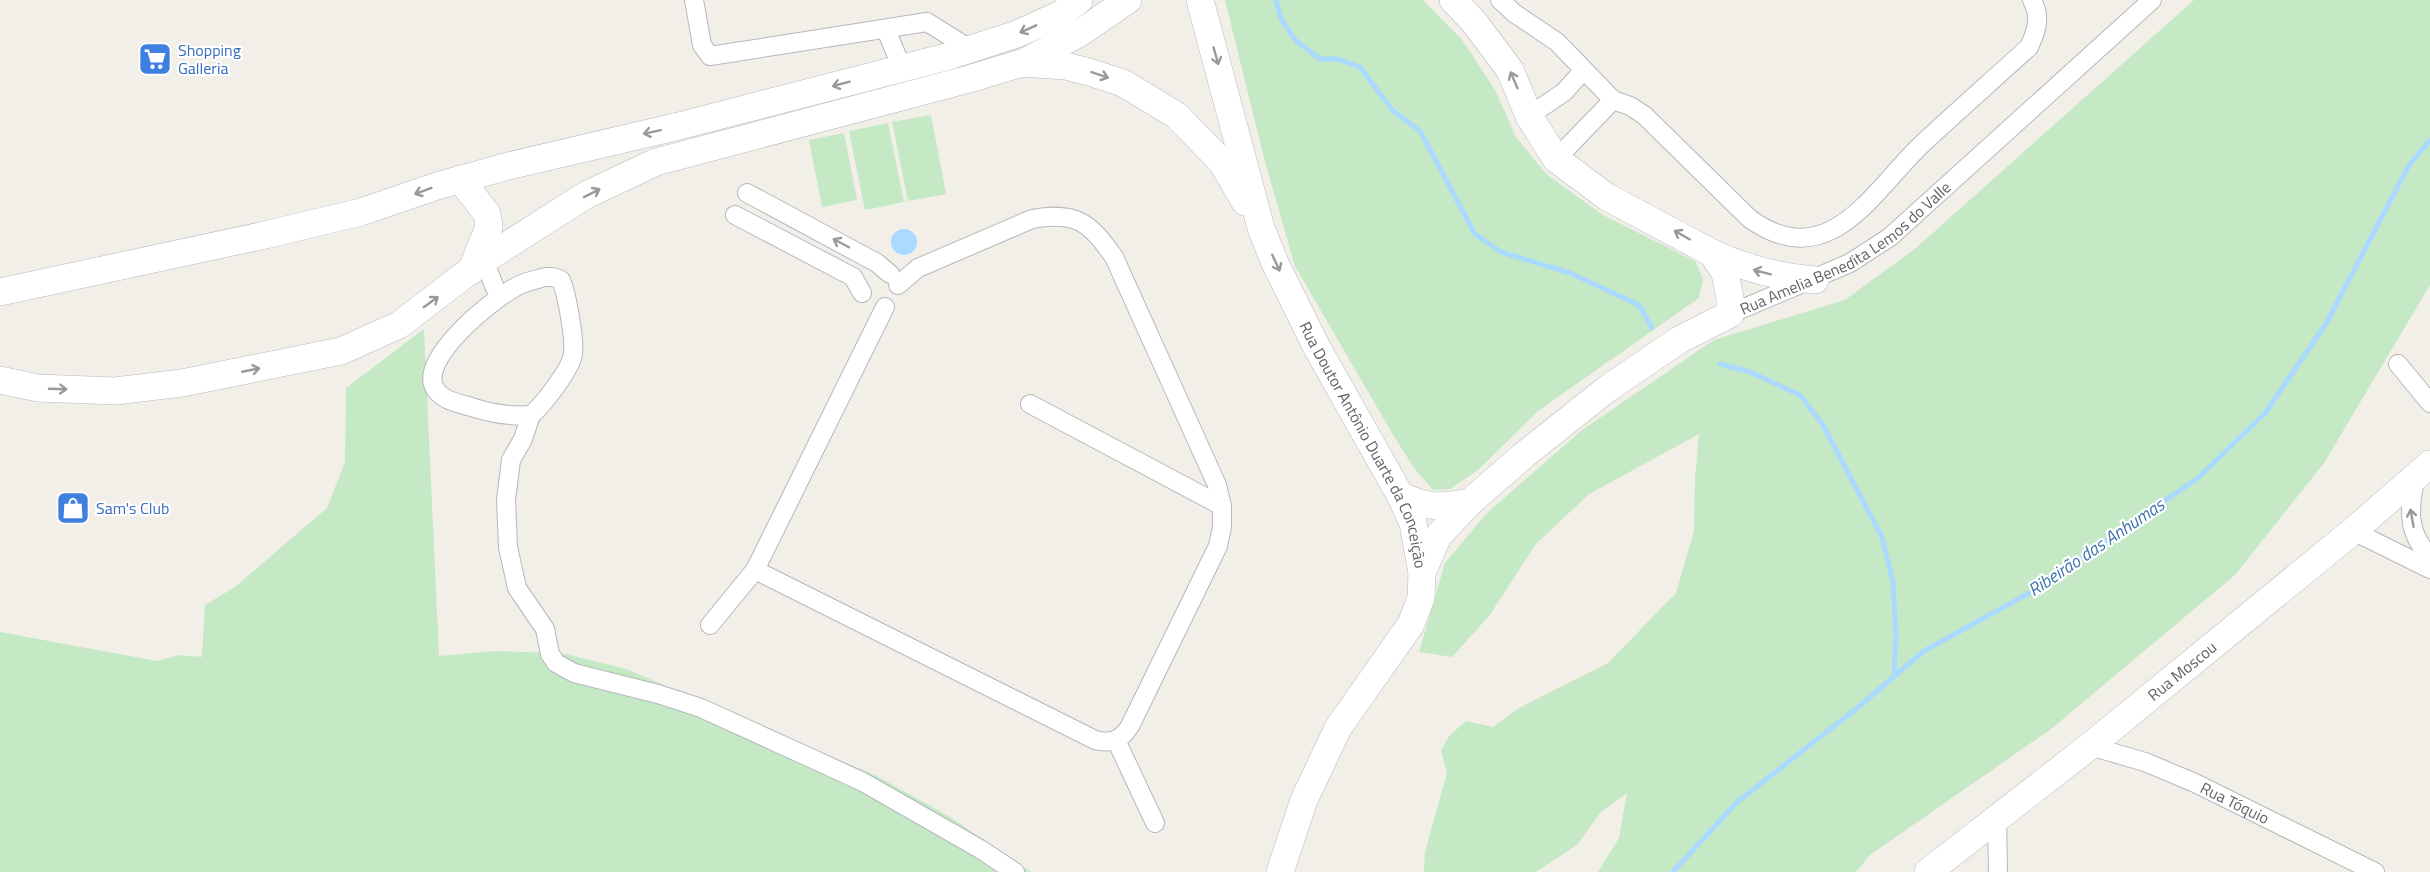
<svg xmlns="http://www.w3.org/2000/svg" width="2430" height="872" viewBox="0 0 2430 872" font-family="'Titillium Web',sans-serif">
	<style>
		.green { fill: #c5e8c5 }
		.water { fill: #aadaff }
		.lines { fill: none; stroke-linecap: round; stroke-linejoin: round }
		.stream { stroke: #aadaff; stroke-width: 5 }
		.street-casing { stroke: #b5b8bc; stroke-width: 20 }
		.secondary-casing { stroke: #b6babf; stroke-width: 28 }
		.street { stroke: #fff; stroke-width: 18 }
		.secondary { stroke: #fff; stroke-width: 27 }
		.oneway { stroke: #979a9d }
		.labels { text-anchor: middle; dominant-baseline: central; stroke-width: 4.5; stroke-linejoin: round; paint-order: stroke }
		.shop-label { font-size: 16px; fill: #366cbe; stroke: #fff; text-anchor: start }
		.street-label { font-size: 16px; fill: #5f6368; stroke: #fff }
		.water-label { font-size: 18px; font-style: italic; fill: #4174aa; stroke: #fff }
	</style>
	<rect width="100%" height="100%" fill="#f1efe8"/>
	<path class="green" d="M1225,0H1423L1463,41L1495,90L1516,137L1546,174L1603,215L1695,261L1703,278L1699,298L1538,411L1478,470L1450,489L1433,490L1414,468L1392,433L1295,266L1265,162Z
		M2194,0H2430V285L2324,463L2235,575L2051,729L1870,855L1856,872H1598L1619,838L1627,793L1601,812L1577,845L1536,872H1424L1425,852L1447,773L1441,750L1450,735L1466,721L1493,727L1519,708L1608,663L1676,593L1694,531L1695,479L1699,434L1589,494L1536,544L1489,616L1452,657L1419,652L1445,563L1486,514L1582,430L1714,340L1845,300L1916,248Z
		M931,115L946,194L908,201L892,122Z
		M888,123L904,202L865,210L849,131Z
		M844,133L857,200L822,207L809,140Z
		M424,329L439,656L494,651L561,653L626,669L875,775L950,817L1031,872H0V632L157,661L179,655L202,657L205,605L235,587L327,508L345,462L346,388Z"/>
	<path class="water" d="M891 242a13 13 0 1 1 26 0a13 13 0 1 1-26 0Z"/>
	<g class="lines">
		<path class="stream" d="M1276,0L1281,19L1296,41L1320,59H1337L1360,67L1393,111L1420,131L1475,234L1501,252L1570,273L1639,305L1652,328
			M1720,364L1750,372L1800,395L1823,425L1882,537L1893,582L1896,636L1894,676
			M1673,872L1736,803L1857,708L1924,651L2031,592L2198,478L2266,412L2327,322L2409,165L2430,140"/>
		<defs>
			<g id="street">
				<path d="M694,0L702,45L710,56L927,22L970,49"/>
				<path d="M1500,0L1514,13L1557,42L1613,100L1630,106L1644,115L1750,219C1829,275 1872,192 1921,145C1956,112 1993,80 2029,47C2037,30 2041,17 2032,0"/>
				<path d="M886,30L902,68"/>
				<path d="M1529,116L1564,92L1583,71"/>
				<path d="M1556,159L1613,100"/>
				<path d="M747,193L877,263L890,274"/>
				<path d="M735,215L853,277L862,293"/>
				<path d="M484,260L495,288L502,295"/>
				<path d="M545,277H553L561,280C567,294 575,339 573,354C571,369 543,405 531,415C509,417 489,413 468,406C457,403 443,400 436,390C415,361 492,300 514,288C523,282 535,280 545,277Z"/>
				<path d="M885,307L755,570L1095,740C1112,744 1121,740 1130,726L1218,546L1222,527V506L1217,485L1114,257C1089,222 1076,211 1032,219L918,268L898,285"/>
				<path id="s1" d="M1730,314L1850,263L1890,237L2152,0"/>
				<path d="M2398,364L2430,403"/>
				<path d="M1030,404L1222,506"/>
				<path d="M531,415L523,439L511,460L506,500L508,547L517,588L545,629L550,654L556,663L574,673L658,694L701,708L802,754L863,782L980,849L1015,872"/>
				<path d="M2416,476C2409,506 2406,533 2430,556"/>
				<path d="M2353,531L2430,569"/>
				<path d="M710,625L755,570"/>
				<path d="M1116,740L1155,823"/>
				<path id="s2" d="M2090,746L2145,762L2195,783L2375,872"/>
				<path d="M1997,816L1998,872"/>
			</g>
			<g id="secondary">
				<path id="s3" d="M1200,0L1261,228L1275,263L1316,346L1400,495L1413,523L1422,573L1421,598L1411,624L1338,728L1304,800L1280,872"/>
				<path d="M1022,63L1066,66L1092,73L1123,83L1176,115L1221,161L1245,202"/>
				<path d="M460,179L487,214L489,227L471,271"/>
				<path d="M1712,253C1746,269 1777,277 1815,280"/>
				<path d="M0,292L265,235L361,212L437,186L508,166L679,126L946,57L1017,34L1061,14L1079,0"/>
				<path d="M0,380L38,388L115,391L182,383L341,351L399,325L484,260L586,195L656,162L969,79L1022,63L1080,33L1128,0"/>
				<path d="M1400,495C1426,508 1441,508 1470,502"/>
				<path d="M1422,573L1438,536L1470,502L1524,455L1607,389L1679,340L1730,314V298L1725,273L1712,253L1607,197L1556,159L1529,116L1510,70L1474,22L1453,0"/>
				<path id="s4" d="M1928,872L2090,746L2353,531L2430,464"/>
			</g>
		</defs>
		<use href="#street" class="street-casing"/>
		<use href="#secondary" class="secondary-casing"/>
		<use href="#street" class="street"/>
		<use href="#secondary" class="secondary"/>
	</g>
	<defs><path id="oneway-shaft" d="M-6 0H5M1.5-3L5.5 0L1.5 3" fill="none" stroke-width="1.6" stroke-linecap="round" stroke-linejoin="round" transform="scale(1.5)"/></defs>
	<g class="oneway">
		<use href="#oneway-shaft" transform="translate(1028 29) rotate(156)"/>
		<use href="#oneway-shaft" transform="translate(1216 56) rotate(74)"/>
		<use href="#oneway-shaft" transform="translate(1100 75) rotate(19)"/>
		<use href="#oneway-shaft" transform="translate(1514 80) rotate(-113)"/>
		<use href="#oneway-shaft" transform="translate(841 84) rotate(165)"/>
		<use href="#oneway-shaft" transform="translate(652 132) rotate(168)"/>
		<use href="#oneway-shaft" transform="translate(423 191) rotate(160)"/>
		<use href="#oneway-shaft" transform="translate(592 193) rotate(-27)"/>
		<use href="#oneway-shaft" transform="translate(1682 235) rotate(-150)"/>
		<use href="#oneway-shaft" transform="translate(841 243) rotate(-152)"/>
		<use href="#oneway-shaft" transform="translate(1276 263) rotate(65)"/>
		<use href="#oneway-shaft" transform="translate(1762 272) rotate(-165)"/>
		<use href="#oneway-shaft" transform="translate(431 302) rotate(-36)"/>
		<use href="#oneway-shaft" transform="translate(251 370) rotate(-11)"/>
		<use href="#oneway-shaft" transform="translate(58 389) rotate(2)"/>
		<use href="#oneway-shaft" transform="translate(2412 518) rotate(-100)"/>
	</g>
	<defs>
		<symbol id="supermarket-square" viewBox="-11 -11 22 22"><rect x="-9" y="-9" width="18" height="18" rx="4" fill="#3f7fe0" stroke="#fff"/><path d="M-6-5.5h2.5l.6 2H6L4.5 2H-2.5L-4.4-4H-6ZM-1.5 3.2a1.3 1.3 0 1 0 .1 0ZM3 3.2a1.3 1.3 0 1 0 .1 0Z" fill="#fff"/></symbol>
		<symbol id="shop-square" viewBox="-11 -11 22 22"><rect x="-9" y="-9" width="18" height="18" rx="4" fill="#3f7fe0" stroke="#fff"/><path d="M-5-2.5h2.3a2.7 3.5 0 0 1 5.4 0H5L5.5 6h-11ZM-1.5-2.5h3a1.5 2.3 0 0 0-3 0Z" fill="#fff"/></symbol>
	</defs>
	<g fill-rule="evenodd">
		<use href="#supermarket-square" x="136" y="40" width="38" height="38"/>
		<use href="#shop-square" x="54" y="489" width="38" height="38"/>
	</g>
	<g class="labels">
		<g class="shop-label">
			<text x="178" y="50">Shopping<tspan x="178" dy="18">Galleria</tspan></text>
			<text x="96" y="508">Sam's Club</text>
		</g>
		<g class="street-label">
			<text stroke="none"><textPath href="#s1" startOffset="134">Rua Amelia Benedita Lemos do Valle</textPath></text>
			<text stroke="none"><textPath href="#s3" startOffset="477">Rua Doutor Antônio Duarte da Conceição</textPath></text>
			<text stroke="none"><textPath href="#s4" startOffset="324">Rua Moscou</textPath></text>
			<text stroke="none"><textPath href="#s2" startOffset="156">Rua Tóquio</textPath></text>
		</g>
		<g class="water-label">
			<text transform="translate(2096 547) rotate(-34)">Ribeirão das Anhumas</text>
		</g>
	</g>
</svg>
